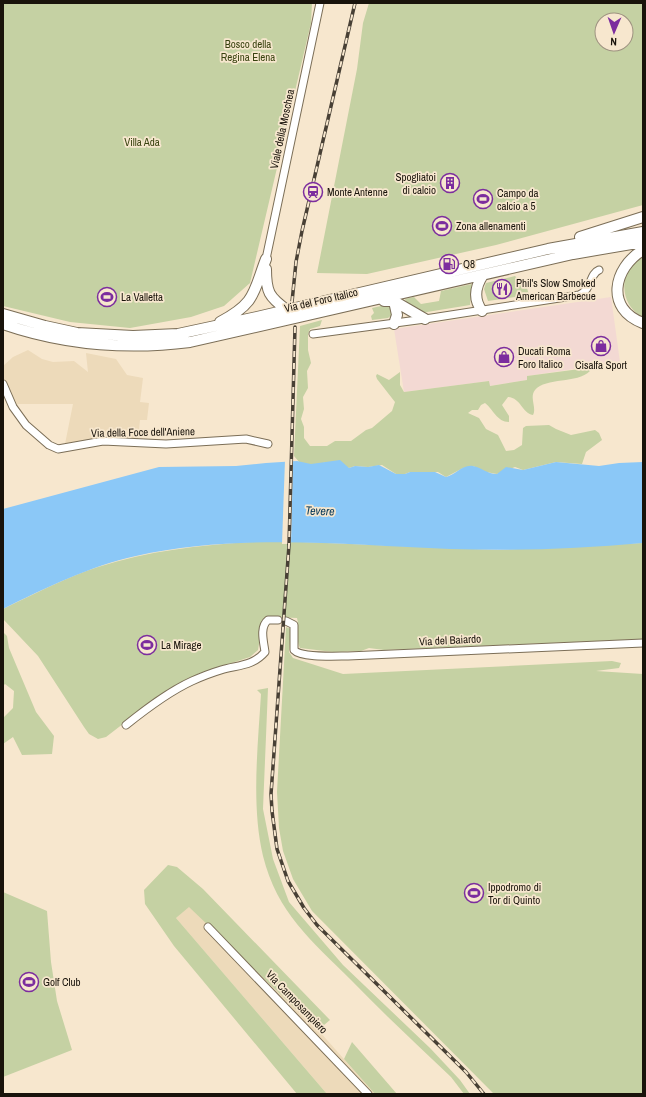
<svg xmlns="http://www.w3.org/2000/svg" width="646" height="1097" viewBox="0 0 646 1097" font-family="'Archivo Narrow',sans-serif">
	<style>
		.commercial { fill: #f3d9d3 }
		.built { fill: #eddaba }
		.green { fill: #c5d1a3; fill-rule: evenodd }
		.water { fill: #8bc8f7 }
		.pier { fill: #f7e7ce }
		.lines { fill: none; stroke-linecap: round; stroke-linejoin: round }
		.minor-casing { stroke: #7b6e57; stroke-width: 9 }
		.highway-casing { stroke: #7b6e57; stroke-width: 12 }
		.minor { stroke: #fff; stroke-width: 7 }
		.highway { stroke: #fff; stroke-width: 10 }
		.rail-casing { stroke: #484035; stroke-width: 3.5 }
		.rail { stroke: #f7e7ce; stroke-width: 2; stroke-dasharray: 6; stroke-linecap: butt }
		.labels { text-anchor: middle; dominant-baseline: central; stroke-width: 3.5; stroke-linejoin: round; paint-order: stroke }
		.park-label { font-size: 11px; fill: #38420f; stroke: #f7e7ce }
		.street-label { font-size: 11px; fill: #19130b; stroke: #f7e7ce }
		.poi-label { font-size: 11px; fill: #19130b; stroke: #f7e7ce; text-anchor: start }
		.water-label { font-size: 12px; font-style: italic; fill: #0d3d5c; stroke: #f7e7ce }
	</style>
	<rect width="100%" height="100%" fill="#f7e7ce"/>
	<path class="commercial" d="M611,297L620,362L527,376V380L489,386V381L404,392L394,329Z"/>
	<path class="built" d="M28,350L42,359L53,362L74,361L88,372L86,353L116,359L127,375L143,378L140,402L149,403L147,420H140L138,440L65,444L73,404H19L15,406L3,378V366L13,357Z
		M189,906L287,995L375,1094H327L176,918Z"/>
	<path class="green" d="M3,3H312L311,23L250,283L224,306L191,317L130,328L70,322L3,306Z
		M369,3H643V205L496,245L367,274L317,273L357,69L363,23ZM602,20H626V44H602Z
		M643,255V317C618,305 618,268 643,255Z
		M515,276L527,288L529,295L488,301L484,289L486,283Z
		M472,284L470,305L421,313L408,305L405,299L414,297L421,304L439,301L441,291Z
		M385,305L392,308V315L388,318L372,320L371,316L374,313L372,308Z
		M322,320L320,326L310,329L308,334V350L311,363L307,371L308,388L303,397L304,409L301,419L304,427V438L310,446H327L335,441H351L366,430L372,428L392,411L395,402L377,379L376,376L377,374L389,380L400,372V385L404,392L489,381L490,386L527,380V376L587,368L590,371C577,384 546,377 535,390C529,398 537,407 533,415C522,413 521,398 508,397L502,405L509,416V422C497,422 493,409 485,403L481,405L478,410H472L468,413L479,418L486,429L498,435L506,451L514,450L522,445L523,428L526,426L549,425L556,429L571,435L595,430L599,433L602,440L586,452L582,464L556,462L523,470L515,467L497,474L486,472L473,466L463,468L446,477L438,472H410L405,474H396L382,465L368,467L355,466L349,468C327,455 319,469 300,463L294,456L300,326Z
		M251,542H302L498,550L643,543V639L384,650L369,648L361,651L333,652L300,648C295,638 300,628 297,618L271,617L263,619L258,650L250,657L198,674L167,690L106,737L98,739L89,734L84,727L38,656L3,619V609C32,595 67,577 98,567C148,551 199,545 251,542Z
		M286,627L291,629L289,652L293,658L343,674L612,661L621,663L619,668L596,671L643,674V1094H494L312,911L293,879L283,851L279,828L277,792Z
		M3,632L7,636L9,648L36,712L54,736L52,754L22,755L13,737L3,744V718L13,708L14,691L5,684L3,686Z
		M268,688L263,809L273,859L289,902L343,965L430,1048L460,1080L470,1094H464L451,1077C417,1045 383,1013 351,980C312,941 277,913 263,856C251,806 258,745 261,694L257,690Z
		M168,865L177,867L203,889L330,1020L318,1030L189,907L176,918L327,1094H297L174,946L145,904L144,890Z
		M3,892L47,911L51,962L57,1001L72,1050L3,1077Z
		M352,1042L397,1094H375L344,1059Z"/>
	<path class="water" d="M340,460L349,468L355,466L368,467L379,465L396,474H405L410,472H435L446,477C455,475 463,464 473,466C481,467 487,474 497,474L506,467L523,470L556,462L599,466L619,463L643,462V543C579,549 514,551 450,549C345,545 240,533 136,556C90,566 45,588 3,609V509L159,467L236,466L266,463L297,461L311,464Z"/>
	<path class="pier" d="M285,460H293L291,544H282Z"/>
	<g class="lines">
		<defs>
			<path id="minor" d="M266,259L320,3
				M313,334L425,319L579,295C592,290 589,274 599,270
				M3,384L13,407L26,425L49,445L58,449L103,441L166,444L246,439L268,444
				M286,621L294,625V650C301,658 336,656 348,656L643,643
				M126,725C146,709 168,692 192,681C201,677 211,673 221,670C238,665 253,666 265,652C264,643 259,627 268,620H278
				M208,927L368,1094"/>
			<path id="highway" d="M580,237L643,217
				M643,250C613,268 605,309 643,323
				M266,269C266,292 269,297 287,310
				M384,301H394L425,319
				M394,301L397,315L394,324
				M482,311C473,299 475,287 483,275
				M3,314L45,326L77,333L133,336L178,334L257,317L548,249L643,232
				M220,322C256,303 253,293 266,259
				M3,324C64,345 126,350 190,342L573,254L643,242"/>
		</defs>
		<use href="#minor" class="minor-casing"/>
		<use href="#highway" class="highway-casing"/>
		<use href="#minor" class="minor"/>
		<use href="#highway" class="highway"/>
		<defs>
			<path id="rail" d="M292,302L296,262L302,231L355,3
				M295,327L289,545L271,794L272,811L277,849L288,881L304,908L317,925L466,1072L484,1094"/>
		</defs>
		<use href="#rail" class="rail-casing"/>
		<use href="#rail" class="rail"/>
	</g>
	<defs>
		<symbol id="building-ring" viewBox="-11 -11 22 22"><circle r="9.5" fill="#f7e7ce" stroke="#7c2d9e" stroke-width="1.5"/><path d="M-4-6H4V6H1V3H-1V6H-4ZM-2.5-4.3h1.7v1.8h-1.7ZM.8-4.3h1.7v1.8H.8ZM-2.5-1h1.7V.8h-1.7ZM.8-1h1.7V.8H.8Z" fill="#7c2d9e"/></symbol>
		<symbol id="station-ring" viewBox="-11 -11 22 22"><circle r="9.5" fill="#f7e7ce" stroke="#7c2d9e" stroke-width="1.5"/><path d="M-3-6H3Q5-6 5-4V2Q5 4 3 4L4.5 6H3L1.5 4h-3L-3 6H-4.5L-3 4Q-5 4-5 2V-4Q-5-6-3-6ZM-3.5-4v3h7v-3ZM-3.5 1v1.5H-2V1ZM2 1v1.5H3.5V1Z" fill="#7c2d9e"/></symbol>
		<symbol id="stadium-ring" viewBox="-11 -11 22 22"><circle r="9.5" fill="#f7e7ce" stroke="#7c2d9e" stroke-width="1.5"/><path d="M0-5a6.5 5 0 1 0 0 10a6.5 5 0 1 0 0-10ZM-3.5-1.8h7v3.6h-7Z" fill="#7c2d9e"/></symbol>
		<symbol id="fuel-ring" viewBox="-11 -11 22 22"><circle r="9.5" fill="#f7e7ce" stroke="#7c2d9e" stroke-width="1.5"/><path d="M-5.5-6h7V0h2V4h1.3V-2.5L3-4.5l.8-.8L6-3V5H2.5V1h-1V6h-7ZM-4.2-4.7v3.2H.2V-4.7Z" fill="#7c2d9e"/></symbol>
		<symbol id="restaurant-ring" viewBox="-11 -11 22 22"><circle r="9.5" fill="#f7e7ce" stroke="#7c2d9e" stroke-width="1.5"/><path d="M-5-6h1v4h1v-4h1v4h1v-4h1v5L-1.5 .5V6h-2V.5L-5-1ZM5-6V6H3V1.5H1.5Q1.5-4 5-6Z" fill="#7c2d9e"/></symbol>
		<symbol id="shop-ring" viewBox="-11 -11 22 22"><circle r="9.5" fill="#f7e7ce" stroke="#7c2d9e" stroke-width="1.5"/><path d="M-5-2.5h2.3a2.7 3.5 0 0 1 5.4 0H5L5.5 6h-11ZM-1.5-2.5h3a1.5 2.3 0 0 0-3 0Z" fill="#7c2d9e"/></symbol>
	</defs>
	<g fill-rule="evenodd">
		<use href="#building-ring" x="439" y="172" width="22" height="22"/>
		<use href="#station-ring" x="302" y="181" width="22" height="22"/>
		<use href="#stadium-ring" x="472" y="188" width="22" height="22"/>
		<use href="#stadium-ring" x="431" y="215" width="22" height="22"/>
		<use href="#fuel-ring" x="438" y="253" width="22" height="22"/>
		<use href="#restaurant-ring" x="491" y="278" width="22" height="22"/>
		<use href="#stadium-ring" x="96" y="286" width="22" height="22"/>
		<use href="#shop-ring" x="590" y="335" width="22" height="22"/>
		<use href="#shop-ring" x="493" y="346" width="22" height="22"/>
		<use href="#stadium-ring" x="136" y="634" width="22" height="22"/>
		<use href="#stadium-ring" x="463" y="882" width="22" height="22"/>
		<use href="#stadium-ring" x="18" y="971" width="22" height="22"/>
	</g>
	<g class="labels">
		<g class="park-label">
			<text x="248" y="44">Bosco della<tspan x="248" dy="13">Regina Elena</tspan></text>
			<text x="142" y="142">Villa Ada</text>
		</g>
		<g class="street-label">
			<text transform="translate(282 129) rotate(-78)">Viale della Moschea</text>
			<text transform="translate(321 300) rotate(-13)">Via del Foro Italico</text>
			<text transform="translate(143 432) rotate(-1)">Via della Foce dell'Aniene</text>
			<text transform="translate(450 640) rotate(-3)">Via del Baiardo</text>
			<text transform="translate(297 1002) rotate(46)">Via Camposampiero</text>
		</g>
		<g class="poi-label">
			<text x="436" y="177" text-anchor="end">Spogliatoi<tspan x="436" dy="13">di calcio</tspan></text>
			<text x="327" y="192">Monte Antenne</text>
			<text x="497" y="193">Campo da<tspan x="497" dy="13">calcio a 5</tspan></text>
			<text x="456" y="226">Zona allenamenti</text>
			<text x="463" y="264">Q8</text>
			<text x="516" y="283">Phil's Slow Smoked<tspan x="516" dy="13">American Barbecue</tspan></text>
			<text x="121" y="297">La Valletta</text>
			<text x="518" y="351">Ducati Roma<tspan x="518" dy="13">Foro Italico</tspan></text>
			<text x="601" y="365" text-anchor="middle">Cisalfa Sport</text>
			<text x="161" y="645">La Mirage</text>
			<text x="488" y="887">Ippodromo di<tspan x="488" dy="13">Tor di Quinto</tspan></text>
			<text x="43" y="982">Golf Club</text>
		</g>
		<g class="water-label">
			<text transform="translate(320 511) rotate(2)">Tevere</text>
		</g>
	</g>
	<rect width="646" height="1097" fill="none" stroke="#19130b" stroke-width="8"/>
	<g transform="translate(614 32) rotate(182)"><circle r="19" fill="#f7e7ce" stroke="#9e9280"/>
	<path d="M0-3L7 15L0 10L-7 15Z" fill="#7c2d9e"/>
	<text y="-6" font-size="11" font-weight="bold" text-anchor="middle" fill="#19130b">N</text>
	</g>
</svg>
